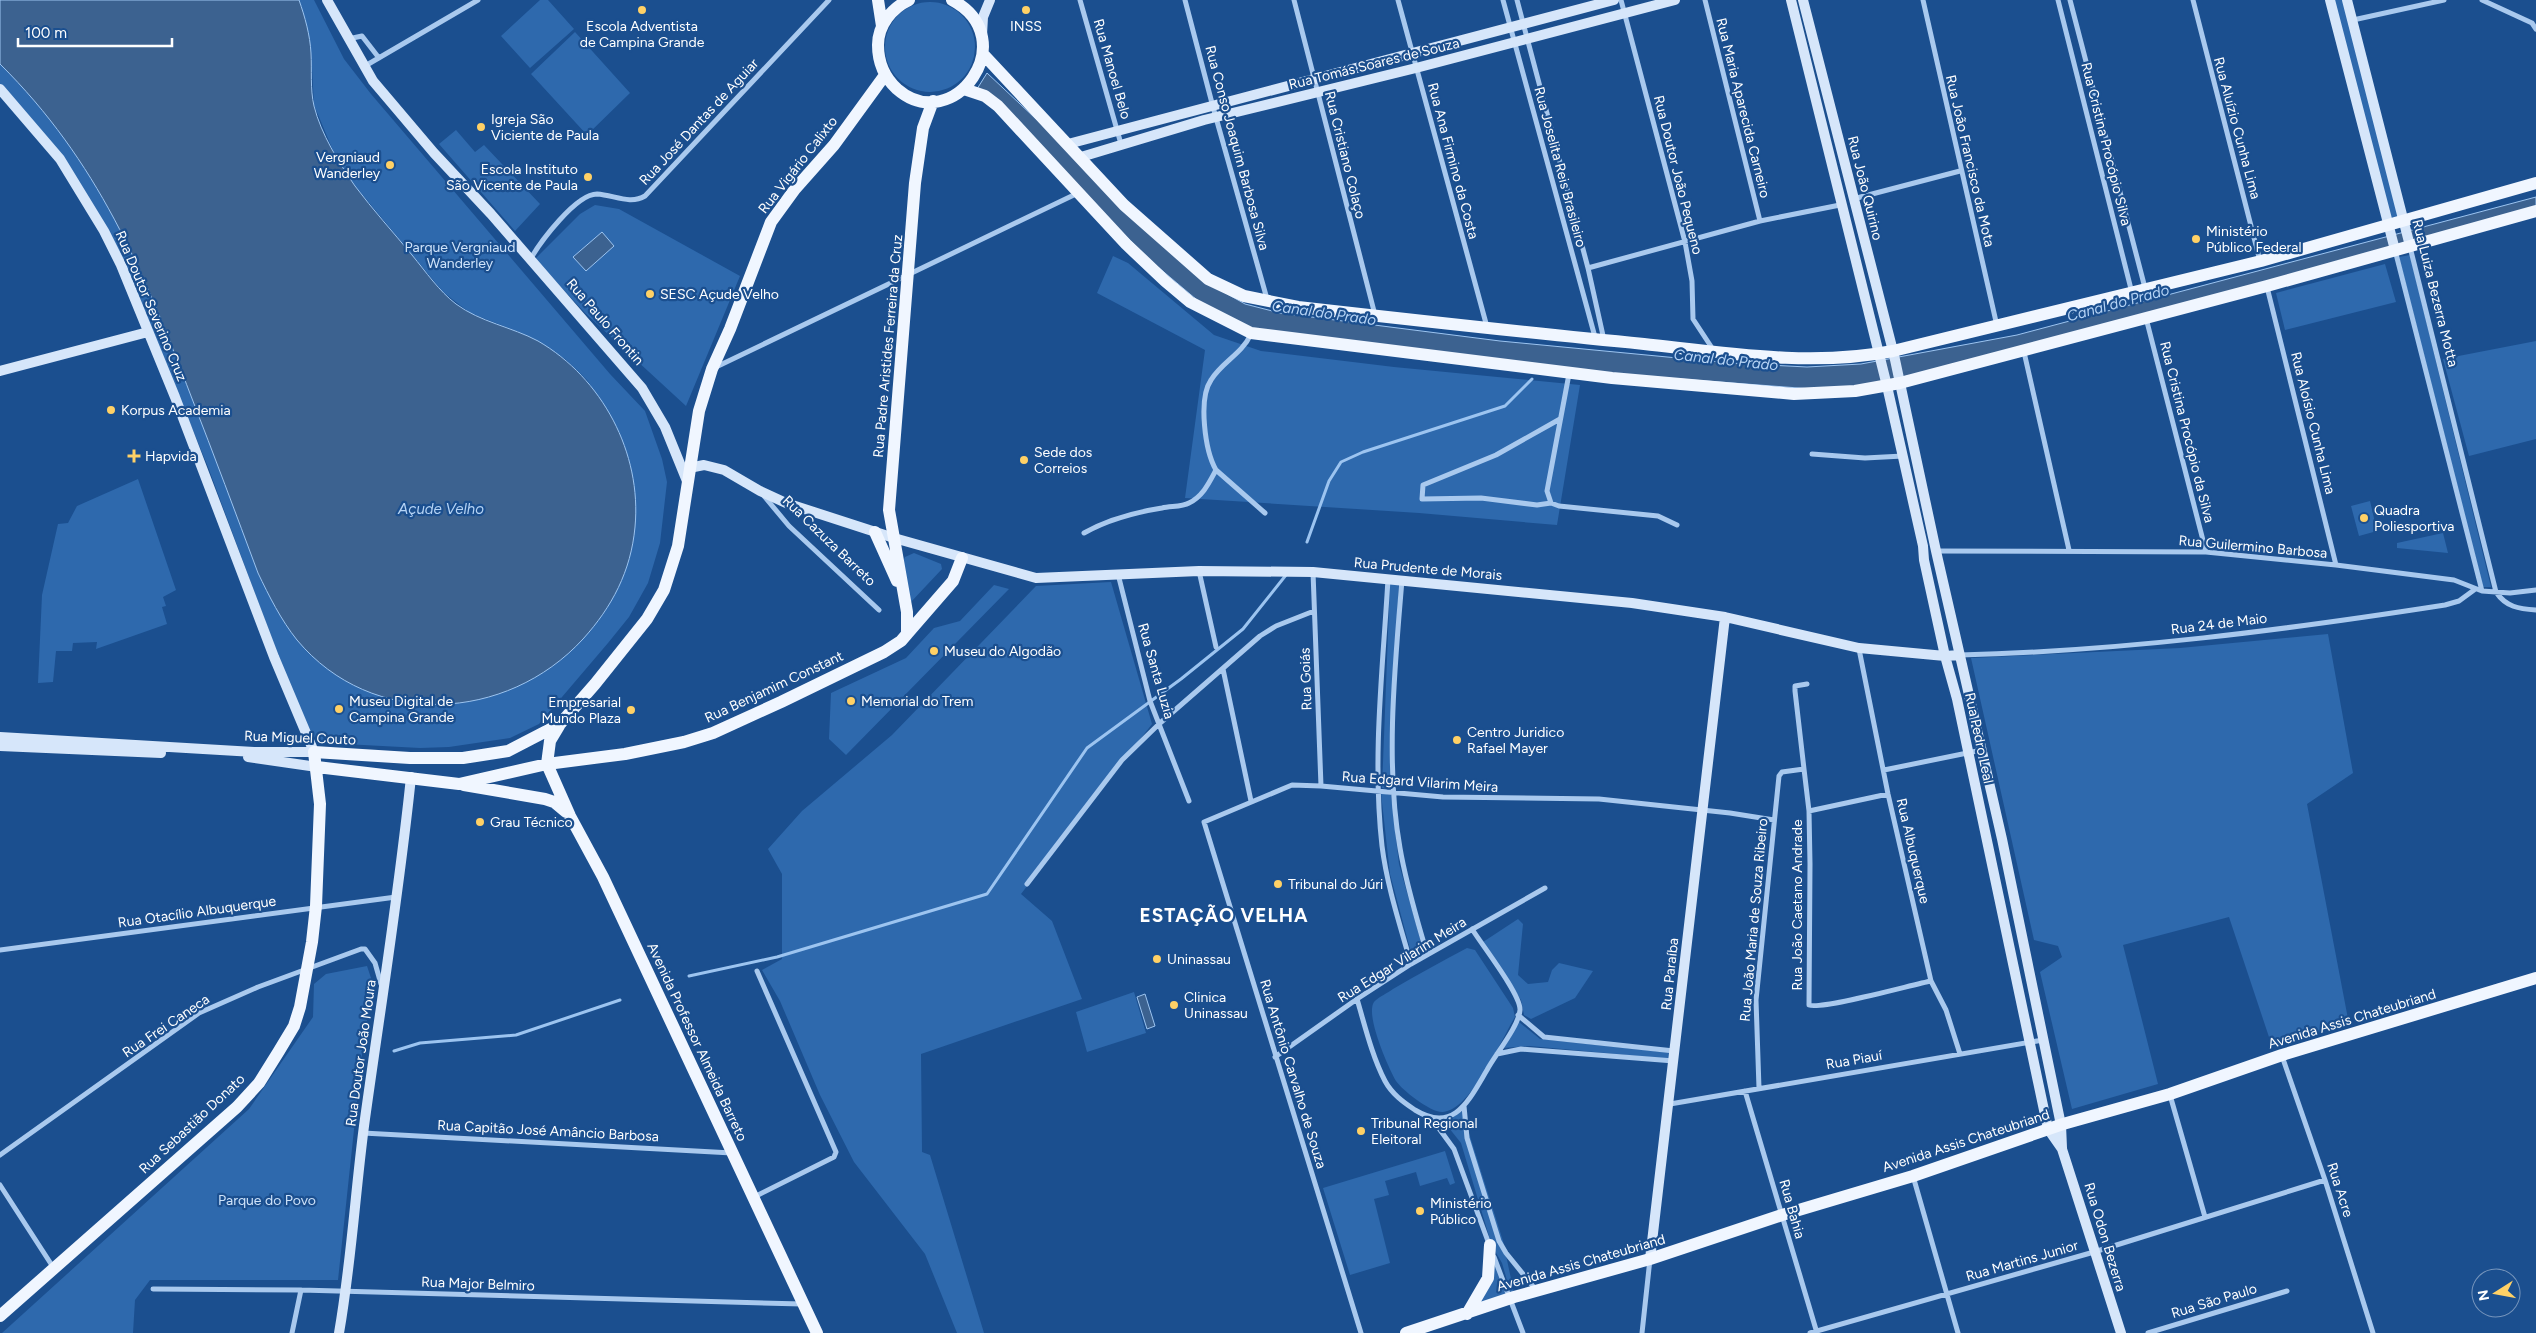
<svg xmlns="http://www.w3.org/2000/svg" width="2536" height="1333" viewBox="0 0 2536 1333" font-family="Figtree,sans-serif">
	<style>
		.green { fill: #2e69ad }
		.water { fill: #3c6290; stroke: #9cc4f0 }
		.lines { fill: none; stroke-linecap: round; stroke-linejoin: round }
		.stream { stroke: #9cc4f0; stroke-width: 3 }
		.street { stroke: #a9c9ee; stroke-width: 5 }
		.secondary { stroke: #d6e6fa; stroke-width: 10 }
		.primary { stroke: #f0f6ff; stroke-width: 12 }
		.poi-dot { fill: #ffd166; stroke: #1b4f8f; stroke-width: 2 }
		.labels { text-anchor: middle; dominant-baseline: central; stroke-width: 4.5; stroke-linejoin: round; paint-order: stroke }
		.poi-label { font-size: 14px; fill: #fff; stroke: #1b4f8f; text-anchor: start }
		.street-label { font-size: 14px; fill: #fff; stroke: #1b4f8f }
		.park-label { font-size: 14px; fill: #cfe3fa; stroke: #1b4f8f }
		.water-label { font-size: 15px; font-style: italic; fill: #b5d3f5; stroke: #1b4f8f }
		.district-label { font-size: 19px; font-weight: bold; letter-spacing: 1px; fill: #fff; stroke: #1b4f8f }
	</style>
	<rect width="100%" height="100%" fill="#1b4f8f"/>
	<path class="green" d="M299,0H314L344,59L371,94L610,374L645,411L662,459L667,482L660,543L648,583L629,617L608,643L539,724L510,738L449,747L420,748L325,743L316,739L311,733L279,658L208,467L147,318L54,148L0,84V64C98,160 143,270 191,396C214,455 236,514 258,573L270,597L298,641L335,673L374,694L552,667L572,650L606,610L630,464L619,432L587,380L565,359L519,332L470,313L443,292L356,187L336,158L314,105L311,50Z
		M540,0H548L574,29L530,68L501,36Z
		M2332,0H2344L2400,219L2390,221Z
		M885 47a45 45 0 1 1 90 0a45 45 0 1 1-90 0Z
		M575,32L630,93L587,135L531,74Z
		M456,130L475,152L484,145L540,204L515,231L439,144Z
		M595,205L619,209L740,276L686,406L585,313L535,259L580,214Z
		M2410,255L2491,587H2483L2399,257Z
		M1113,256L1128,263L1214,335L1261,351L1394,367L1580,385L1557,525L1419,513L1185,498L1205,350L1097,293Z
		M2385,264L2396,302L2285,330L2276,293Z
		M2536,341V439L2469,456L2443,359Z
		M138,479L176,590L163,597L166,606L162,607L167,624L96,649L97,642L73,643L72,651H56L53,682L38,683L42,595L58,524L68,523L77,506Z
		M2370,501L2377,531L2359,536L2351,506Z
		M2443,533L2448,553L2397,548V543Z
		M914,553L941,564L942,569L910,603L902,564L905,557Z
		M1111,582L1152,724L1021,894L1052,921L1082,999L921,1054L922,1152L930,1155L984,1333H957L925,1254L854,1162L820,1095L780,1001L762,970L782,959V874L768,849L802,811L892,735L1036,586Z
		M1390,582L1399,583L1391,715V790L1382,788Z
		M994,585L1009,589L846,755L829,739L831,693L906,658L934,628L960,621Z
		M2328,634L2353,773L2307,804L2349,1024L2272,1046L2229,917L2123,945L2158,1084L2072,1109L2040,972L2062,957L2058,946L2034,940L1971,658L2180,648Z
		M1381,793L1391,795L1399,864L1424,953L1413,960L1390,874Z
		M1518,919L1523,924L1518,975L1528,984L1548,982L1552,970L1559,963L1593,971L1575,998L1531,1019L1524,1015L1521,1000L1483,942Z
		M1467,948L1475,950L1513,1008L1515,1017C1501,1040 1471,1110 1443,1112C1431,1113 1402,1090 1396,1081C1388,1067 1365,1015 1374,1002C1378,997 1388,993 1393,989C1417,975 1442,961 1467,948Z
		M367,966L372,981V991L363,1045L338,1280H150L135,1300L133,1333H2L249,1109L313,1017L314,984L326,974Z
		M1134,992L1146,1033L1087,1052L1076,1012Z
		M1519,1022L1540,1039L1672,1053L1670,1059L1530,1046L1503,1048Z
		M1466,1108L1467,1127L1503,1241L1514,1293L1511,1294L1502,1263L1492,1246L1461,1143L1445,1123Z
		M1445,1151L1455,1183L1450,1185L1447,1178L1420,1186L1416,1172L1385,1181L1389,1195L1374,1199L1390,1263L1350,1275L1323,1188Z
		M1493,1258L1505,1286L1506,1297L1475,1308Z"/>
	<path class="water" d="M0,0H299C305,17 310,35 311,53C312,70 310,89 314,106C321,134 339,163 355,186C373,210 393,232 412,255C426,272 439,291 456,304C480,322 512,327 538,341C602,378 642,453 635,527C631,571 612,607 583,639C507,722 372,730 297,640C281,620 269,596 258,573C236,514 214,455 191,396C143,270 98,161 0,64Z
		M987,73L1215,287L1245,304L1280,313L1500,341L1730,363L1807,367L1861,364L2017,335L2536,197V210L1969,362L1859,387L1812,389L1587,372L1248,328L1203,305L1152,262L977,89Z
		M602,232L614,246L586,271L573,257Z
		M1145,994L1155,1026L1147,1029L1137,997Z"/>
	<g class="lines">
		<path class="stream" d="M1307,542L1329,481L1341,462L1363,452L1505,406L1532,379
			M689,976L777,957L987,894L1087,748L1181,679L1243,629L1286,575
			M394,1051L420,1043L516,1035L620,1000"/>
		<path class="street" d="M1080,0L1121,144
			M1185,0L1213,107L1267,299
			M1294,0L1375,315
			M1398,0L1487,327
			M1503,0L1595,337
			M1517,0L1588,268L1604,340
			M1621,0L1685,242L1692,281L1693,319L1714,351
			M1705,0L1760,221
			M1923,0L1997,326
			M2058,0L2132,293
			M2070,0L2145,288
			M2193,0L2260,261
			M2482,0L2532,23L2536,29
			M2353,20L2444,0
			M348,39L362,36L379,58
			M365,66L478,0
			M1853,199L1960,171
			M2410,247L2496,592C2506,607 2519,609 2536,610
			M2395,250L2482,591
			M530,260C540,242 576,194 597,194C614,195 630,205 645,196L829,0
			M1588,268L1760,221L1840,205
			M2267,287L2336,565
			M2146,318L2206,552
			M1251,334C1242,354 1222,362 1211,380C1198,399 1205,451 1216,470L1265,513
			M2024,352L2069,550
			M716,367L1078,193
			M1560,419L1496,455L1423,485L1422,499L1481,498L1537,505L1551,503L1559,506L1658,516L1677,525
			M1812,454L1865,458L1903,456
			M764,496L789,526L879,610
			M1551,503L1547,491L1569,374
			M1084,533C1107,520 1137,512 1162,508C1171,506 1182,507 1189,503C1203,496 1209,483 1216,470
			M1936,551L2206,552L2336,565L2454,580L2482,591L2510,593L2536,590
			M1199,571L1216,647
			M1313,572L1321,786
			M1118,574L1150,701L1189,801
			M1388,579C1383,667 1372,757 1382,846C1387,886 1400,925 1411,964
			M1402,580C1395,664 1385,765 1400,848C1406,884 1417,919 1427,954
			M1859,649L1888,794L1931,981L1946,1010L1960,1054
			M1960,655C2123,651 2284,630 2445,605L2459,601L2474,590
			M1223,669L1251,801
			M1804,769L1795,691V686L1807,684
			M1884,770L1982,750
			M1809,811L1888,794
			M1027,884L1122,760L1159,724L1260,636L1276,626L1314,611
			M0,950L396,897
			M1357,999C1365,1026 1372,1056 1385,1081C1392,1094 1403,1102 1415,1110C1454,1134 1469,1100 1487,1070C1495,1055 1519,1026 1520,1010C1521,995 1482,945 1472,929
			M1518,1015L1544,1037L1674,1051
			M1497,1054L1521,1049L1674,1061
			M2282,1056L2325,1180L2373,1333
			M1275,1057L1357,999L1411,964L1545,888
			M1759,1088L1756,1000L1779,776L1782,772L1804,769L1809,811L1810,864L1809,1005C1821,1010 1911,985 1931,981
			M1745,1091L1817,1333
			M2170,1095L2205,1217
			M1670,1104L2043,1040
			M1464,1106L1467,1138L1499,1241L1506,1253L1536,1290
			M1432,1119L1454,1149L1489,1244
			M363,1133L732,1153
			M0,1155L199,1013L258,987L361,949H365L375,963L381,984
			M1913,1176L1958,1333
			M0,1185L53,1267
			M754,1197L834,1157L836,1152L757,971
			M1494,1257L1523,1333
			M153,1289L301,1290L802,1304
			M292,1333L301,1290
			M1361,1333L1204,822L1292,785L1321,786L1443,797L1599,799L1730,813L1774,820
			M1642,1333L1650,1259
			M1810,1333L2094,1252L2325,1180
			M2148,1333L2287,1291"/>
		<path class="secondary" d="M327,0L373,81L434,153L491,214L642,388L665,427L687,481
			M1791,0L1887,386L1923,546L1924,560L1945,656L1957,699L2048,1129L2062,1149L2121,1333
			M1803,0L1894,355L1936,551L2002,839L2061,1125L2062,1148
			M2330,0L2395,250
			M2347,0L2410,246
			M982,35L983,17L990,0
			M0,89L60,159L104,231L121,265L175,397L274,657L314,752H254L0,737
			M1068,144L1614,0
			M1081,157L1204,120L1416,68L1675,0
			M0,371L148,332
			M689,468L704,465L724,470L760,491L786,503L894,538L1036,578L1199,571L1313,572L1632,603L1725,617L1859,648L1945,656L1960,655
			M0,746L161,753
			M248,757L317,767
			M1650,1259L1725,617
			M339,1333C351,1265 355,1195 364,1126C380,1010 399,894 411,777"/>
		<path class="primary" d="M878,0L882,26
			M909,0C892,8 878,25 878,45C878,62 884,77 897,89C953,138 1025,39 952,0
			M983,54L1124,205L1208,279L1244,296L1298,307C1413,320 1529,333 1644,344C1726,353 1812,367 1893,351L2261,261L2536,183
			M964,89L985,96L998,106L1126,244L1165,281L1190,302L1251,333L1612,378L1794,394L1855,391L1900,383L2267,286L2536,211
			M875,532L897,581
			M907,634L953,581L962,558
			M559,726L550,741L547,764L570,816L603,877L817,1333
			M317,767L459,784L547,764L625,754L684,742L713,733L781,702L884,652L901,641L907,634V612L889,510L915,183L923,128L933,101
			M464,785L545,799L554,802L566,812
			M1467,1314L1488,1278L1490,1245
			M0,1316L237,1107L259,1083L279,1051L294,1026L300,1007L312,942L316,906L320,804L314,752L410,758H463L508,751L560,724L595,684L647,619L664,590L678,546L699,411L712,369L730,329L771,222L795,189L834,145L885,75
			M1406,1333L1514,1297L1650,1259L1782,1215L1913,1176L2063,1124L2170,1094L2282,1055L2536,978"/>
	</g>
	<g class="poi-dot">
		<circle cx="642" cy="10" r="5"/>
		<circle cx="1026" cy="10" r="5"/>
		<circle cx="481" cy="127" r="5"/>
		<circle cx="390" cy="165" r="5"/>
		<circle cx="588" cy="177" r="5"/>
		<circle cx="2196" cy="239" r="5"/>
		<circle cx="650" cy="294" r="5"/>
		<circle cx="111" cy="410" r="5"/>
		<path d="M131.5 448.5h5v5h5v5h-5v5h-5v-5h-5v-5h5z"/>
		<circle cx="1024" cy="460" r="5"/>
		<circle cx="2364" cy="518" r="5"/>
		<circle cx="934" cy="651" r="5"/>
		<circle cx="851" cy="701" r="5"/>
		<circle cx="339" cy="709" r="5"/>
		<circle cx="631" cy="710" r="5"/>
		<circle cx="1457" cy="740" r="5"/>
		<circle cx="480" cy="822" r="5"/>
		<circle cx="1278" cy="884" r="5"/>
		<circle cx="1157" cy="959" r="5"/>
		<circle cx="1174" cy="1005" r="5"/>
		<circle cx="1361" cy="1131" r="5"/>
		<circle cx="1420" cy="1211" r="5"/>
	</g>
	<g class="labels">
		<g class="poi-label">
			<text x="642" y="26" text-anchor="middle">Escola Adventista<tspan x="642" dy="16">de Campina Grande</tspan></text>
			<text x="1026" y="26" text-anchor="middle">INSS</text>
			<text x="491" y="119">Igreja São<tspan x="491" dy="16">Viciente de Paula</tspan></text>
			<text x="380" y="157" text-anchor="end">Vergniaud<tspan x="380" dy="16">Wanderley</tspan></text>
			<text x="578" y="169" text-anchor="end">Escola Instituto<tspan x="578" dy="16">São Vicente de Paula</tspan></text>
			<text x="2206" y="231">Ministério<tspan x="2206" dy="16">Público Federal</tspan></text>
			<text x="660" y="294">SESC Açude Velho</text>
			<text x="121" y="410">Korpus Academia</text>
			<text x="1034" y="452">Sede dos<tspan x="1034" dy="16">Correios</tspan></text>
			<text x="145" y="456">Hapvida</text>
			<text x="2374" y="510">Quadra<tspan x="2374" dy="16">Poliesportiva</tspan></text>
			<text x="944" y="651">Museu do Algodão</text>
			<text x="349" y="701">Museu Digital de<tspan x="349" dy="16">Campina Grande</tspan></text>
			<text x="861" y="701">Memorial do Trem</text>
			<text x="621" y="702" text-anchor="end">Empresarial<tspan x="621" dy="16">Mundo Plaza</tspan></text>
			<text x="1467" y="732">Centro Juridico<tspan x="1467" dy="16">Rafael Mayer</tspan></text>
			<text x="490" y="822">Grau Técnico</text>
			<text x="1288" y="884">Tribunal do Júri</text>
			<text x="1167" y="959">Uninassau</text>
			<text x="1184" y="997">Clinica<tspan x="1184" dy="16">Uninassau</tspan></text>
			<text x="1371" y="1123">Tribunal Regional<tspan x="1371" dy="16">Eleitoral</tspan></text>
			<text x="1430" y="1203">Ministério<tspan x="1430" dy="16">Público</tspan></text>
		</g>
		<g class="street-label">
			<text transform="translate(1374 64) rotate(-14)">Rua Tomás Soares de Souza</text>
			<text transform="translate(1112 69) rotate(74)">Rua Manoel Belo</text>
			<text transform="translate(1743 108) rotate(76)">Rua Maria Aparecida Carneiro</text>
			<text transform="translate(699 122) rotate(-47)">Rua José Dantas de Aguiar</text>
			<text transform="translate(2237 128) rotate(75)">Rua Aluízio Cunha Lima</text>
			<text transform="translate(2106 144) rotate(76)">Rua Cristina Procópio Silva</text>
			<text transform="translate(1237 148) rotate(75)">Rua Conso Joaquim Barbosa Silva</text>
			<text transform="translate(1345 155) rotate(76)">Rua Cristiano Colaço</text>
			<text transform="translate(1453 161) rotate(75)">Rua Ana Firmino da Costa</text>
			<text transform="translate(1970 161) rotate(77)">Rua João Francisco da Mota</text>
			<text transform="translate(798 165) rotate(-52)">Rua Vigário Calixto</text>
			<text transform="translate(1560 167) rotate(75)">Rua Joselita Reis Brasileiro</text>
			<text transform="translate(1678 175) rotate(76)">Rua Doutor João Pequeno</text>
			<text transform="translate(1865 188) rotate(76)">Rua João Quirino</text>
			<text transform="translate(2435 293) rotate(76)">Rua Luiza Bezerra Motta</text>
			<text transform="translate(151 306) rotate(67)">Rua Doutor Severino Cruz</text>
			<text transform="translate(605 322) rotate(49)">Rua Paulo Frontin</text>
			<text transform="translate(888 346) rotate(-85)">Rua Padre Aristides Ferreira da Cruz</text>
			<text transform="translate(2313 423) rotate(76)">Rua Aloísio Cunha Lima</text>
			<text transform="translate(2187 432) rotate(76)">Rua Cristina Procópio da Silva</text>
			<text transform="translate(829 541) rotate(44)">Rua Cazuza Barreto</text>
			<text transform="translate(2253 547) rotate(5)">Rua Guilermino Barbosa</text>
			<text transform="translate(1428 569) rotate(5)">Rua Prudente de Morais</text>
			<text transform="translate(2219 624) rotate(-7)">Rua 24 de Maio</text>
			<text transform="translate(1156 671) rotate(74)">Rua Santa Luzia</text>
			<text transform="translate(1306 679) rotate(-92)">Rua Goiás</text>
			<text transform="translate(774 687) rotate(-25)">Rua Benjamim Constant</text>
			<text transform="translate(300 738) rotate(2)">Rua Miguel Couto</text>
			<text transform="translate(1979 738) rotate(78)">Rua Pedro Leal</text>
			<text transform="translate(1420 782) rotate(4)">Rua Edgard Vilarim Meira</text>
			<text transform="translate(1913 851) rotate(77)">Rua Albuquerque</text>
			<text transform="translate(1797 905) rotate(-90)">Rua João Caetano Andrade</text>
			<text transform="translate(197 912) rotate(-8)">Rua Otacílio Albuquerque</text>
			<text transform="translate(1754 920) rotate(-85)">Rua João Maria de Souza Ribeiro</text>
			<text transform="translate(1402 960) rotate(-32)">Rua Edgar Vilarim Meira</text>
			<text transform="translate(1670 974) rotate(-84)">Rua Paraíba</text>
			<text transform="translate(2352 1019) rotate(-17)">Avenida Assis Chateubriand</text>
			<text transform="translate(166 1026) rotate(-34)">Rua Frei Caneca</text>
			<text transform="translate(697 1042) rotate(65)">Avenida Professor Almeida Barreto</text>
			<text transform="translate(361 1053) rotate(-82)">Rua Doutor João Moura</text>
			<text transform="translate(1854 1060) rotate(-10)">Rua Piauí</text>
			<text transform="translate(1293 1074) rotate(73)">Rua Antônio Carvalho de Souza</text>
			<text transform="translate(192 1124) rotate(-43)">Rua Sebastião Donato</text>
			<text transform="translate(548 1131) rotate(3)">Rua Capitão José Amâncio Barbosa</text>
			<text transform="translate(1966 1141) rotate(-18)">Avenida Assis Chateubriand</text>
			<text transform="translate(2340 1190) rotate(72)">Rua Acre</text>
			<text transform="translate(1792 1209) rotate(74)">Rua Bahia</text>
			<text transform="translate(2105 1237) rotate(73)">Rua Odon Bezerra</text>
			<text transform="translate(2022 1261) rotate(-16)">Rua Martins Junior</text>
			<text transform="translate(1581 1263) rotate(-16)">Avenida Assis Chateubriand</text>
			<text transform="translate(478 1284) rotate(2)">Rua Major Belmiro</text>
			<text transform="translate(2214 1301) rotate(-17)">Rua São Paulo</text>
		</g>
		<g class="park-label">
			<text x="460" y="247">Parque Vergniaud<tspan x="460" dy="16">Wanderley</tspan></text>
			<text x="267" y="1200">Parque do Povo</text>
		</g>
		<g class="water-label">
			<text transform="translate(2118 303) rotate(-15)">Canal do Prado</text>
			<text transform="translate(1324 313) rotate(8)">Canal do Prado</text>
			<text transform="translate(1726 360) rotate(6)">Canal do Prado</text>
			<text x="441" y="509">Açude Velho</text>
		</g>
		<g class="district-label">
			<text x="1224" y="915">ESTAÇÃO VELHA</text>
		</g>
	</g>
	<g transform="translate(2496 1293) rotate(259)"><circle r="24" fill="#1b4f8f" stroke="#7695bc"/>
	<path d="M0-4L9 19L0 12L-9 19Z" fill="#ffd166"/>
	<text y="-8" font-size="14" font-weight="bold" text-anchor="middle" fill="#ffffff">N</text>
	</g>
	<path d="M18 38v8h154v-8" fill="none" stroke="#ffffff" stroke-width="2.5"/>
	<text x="25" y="38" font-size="15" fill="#ffffff" stroke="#1b4f8f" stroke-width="4" paint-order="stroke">100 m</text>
</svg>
